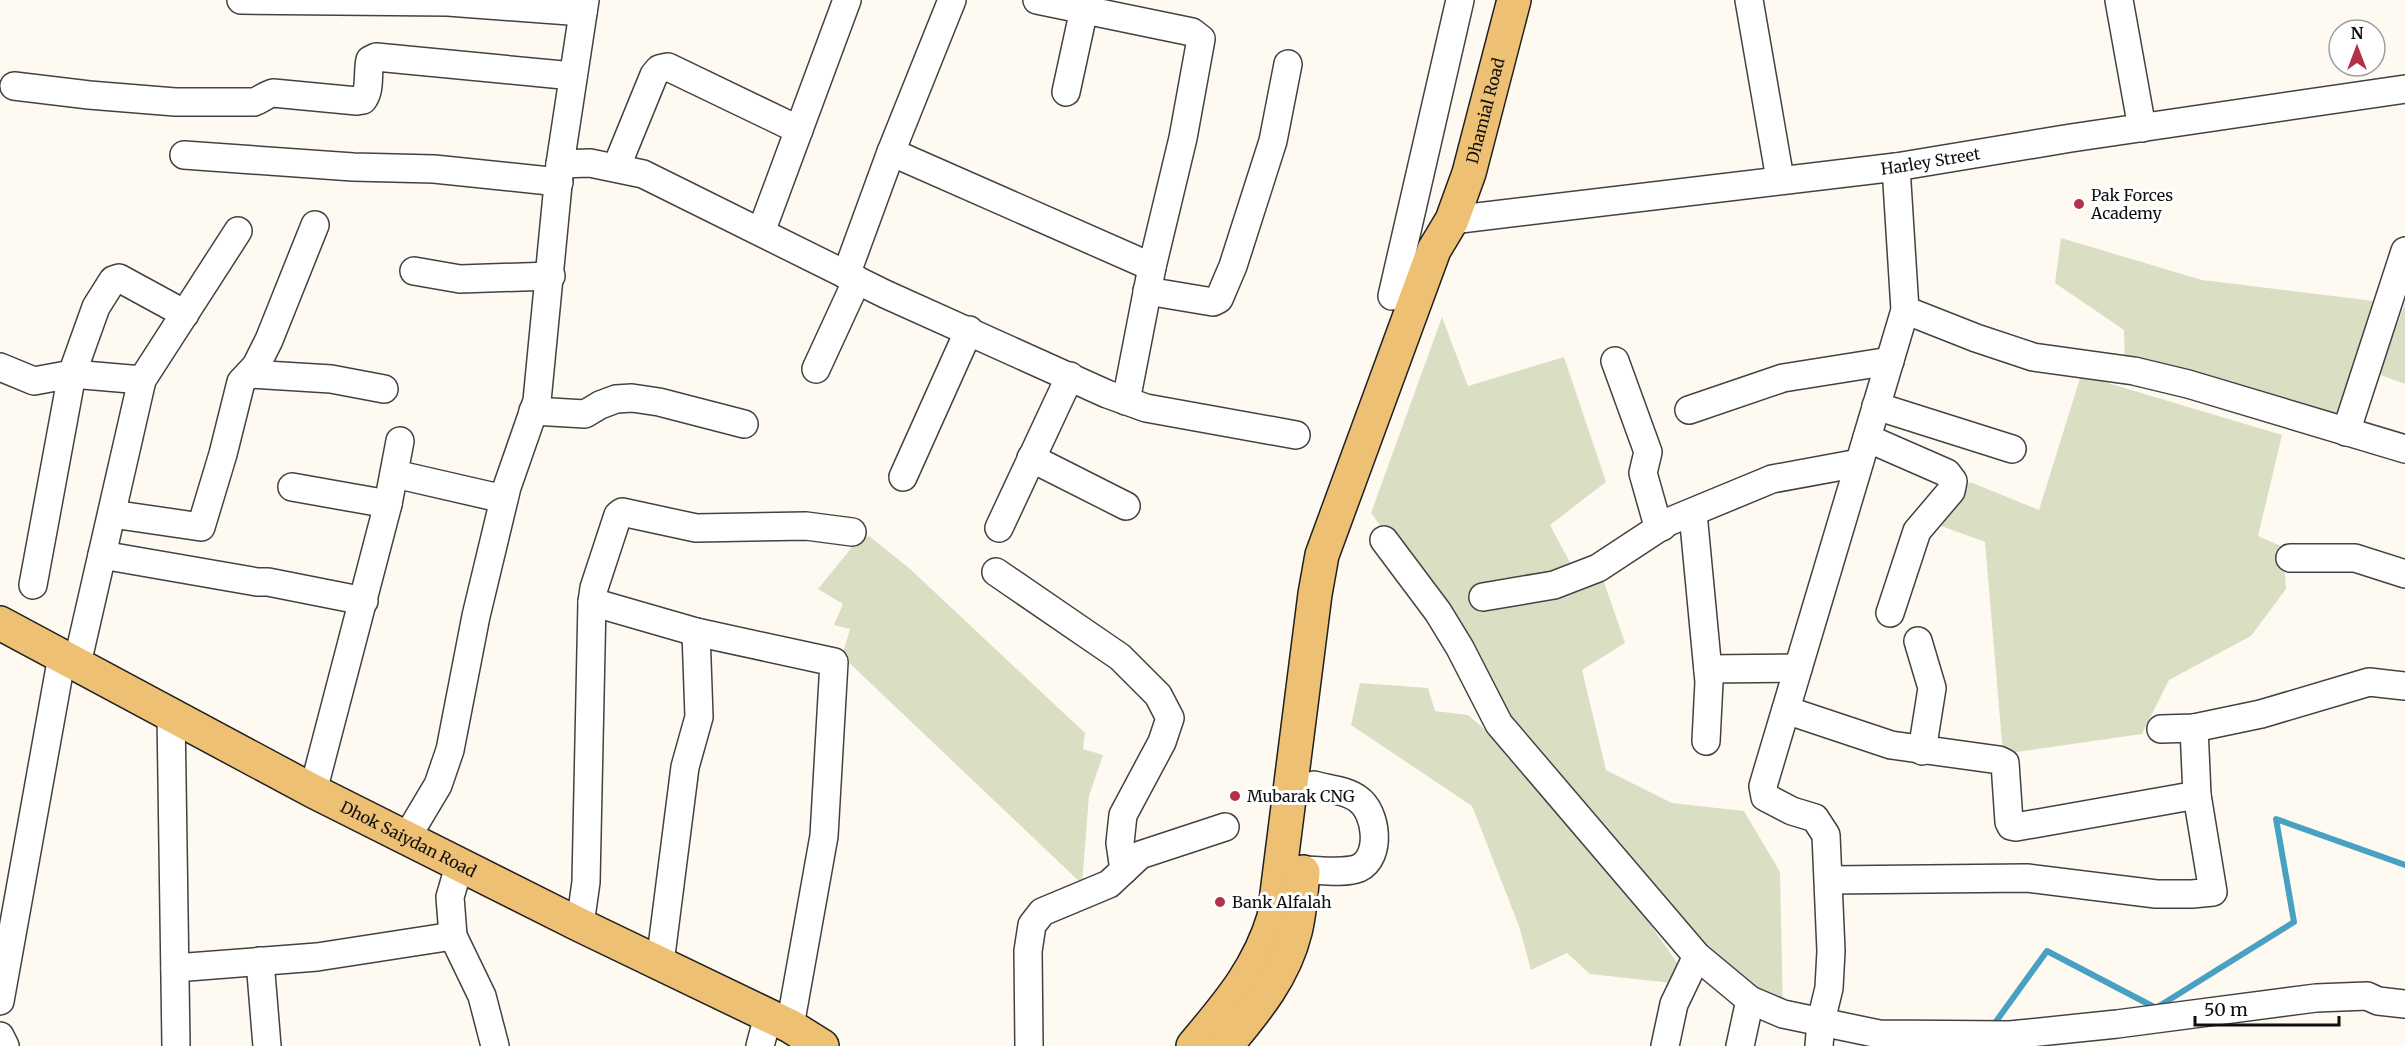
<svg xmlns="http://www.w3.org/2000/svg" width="2405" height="1046" viewBox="0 0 2405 1046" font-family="Merriweather,serif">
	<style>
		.cemetery { fill: #dadfc4 }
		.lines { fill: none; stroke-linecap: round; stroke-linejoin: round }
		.stream { stroke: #48a1c2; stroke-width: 6 }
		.minor-casing { stroke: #424242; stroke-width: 30 }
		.major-casing { stroke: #202020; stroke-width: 36 }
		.minor { stroke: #fff; stroke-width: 27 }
		.major { stroke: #edc073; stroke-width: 33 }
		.poi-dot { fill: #b43249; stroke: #fff; stroke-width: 2 }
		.labels { text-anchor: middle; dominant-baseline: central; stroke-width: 6; stroke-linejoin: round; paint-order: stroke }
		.street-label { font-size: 16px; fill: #0f0f0f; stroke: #fff }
		.poi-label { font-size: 16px; fill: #0f0f0f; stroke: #fff; text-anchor: start }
	</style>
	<rect width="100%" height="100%" fill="#fefaf2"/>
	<path class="cemetery" d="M2061,238L2202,280L2374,301L2335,423L2125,364L2124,330L2055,283Z
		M2405,304V384L2378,374Z
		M1442,317L1468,386L1564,357L1606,482L1550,525L1575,572L1602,576L1625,643L1582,670L1606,770L1672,803L1744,811L1780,872L1783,1014L1711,964L1512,728L1424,585L1371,513Z
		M2081,375L2282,435L2258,536L2283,547L2286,589L2251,636L2169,680L2142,734L2003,754L1985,542L1933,523L1970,482L2039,510Z
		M869,536L909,568L1085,733L1083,749L1103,755L1089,796L1082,884L842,656L850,629L834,625L843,604L818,589L857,541Z
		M1360,683L1428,688L1435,711L1468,715L1488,732L1588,836L1678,964L1672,983L1590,974L1567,953L1531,970L1519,926L1472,806L1351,725Z"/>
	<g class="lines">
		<path class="stream" d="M1992,1027L2047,951L2156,1008L2294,922L2276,819L2405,865"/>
		<defs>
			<g id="minor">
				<path d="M241,0L448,2L583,12"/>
				<path d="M1037,0L1192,32L1201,39L1183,138L1152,267"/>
				<path d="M1749,0L1780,179"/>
				<path d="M2119,0L2142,128"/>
				<path d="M14,86L89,95L175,102H254C261,100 265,95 273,93L357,101L363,100C371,90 367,72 370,60L376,57L573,76"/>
				<path d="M1066,92L1086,0"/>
				<path d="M891,152L952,0"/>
				<path d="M184,155L353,167L434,169L559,182"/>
				<path d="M560,164L590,163L643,174L885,294L1107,394L1146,408L1296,435"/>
				<path d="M616,168L654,75L659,69L668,67L799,130"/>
				<path id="s1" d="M1452,220L1896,167L2071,138L2405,89"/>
				<path d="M761,232L847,0"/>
				<path d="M414,271L460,279L551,276"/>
				<path d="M846,275L891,152L1152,267L1126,401"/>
				<path d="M1147,291L1213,302L1219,299L1233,266L1273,141L1288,64"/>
				<path d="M1392,296L1460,0"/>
				<path d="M1905,310L1976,338L2033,357L2134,371L2188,384L2405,449"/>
				<path d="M1615,361L1648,452L1643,473L1656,519L1662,527"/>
				<path d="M0,367L34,381L72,374L142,380"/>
				<path d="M816,369L857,280"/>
				<path d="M249,374L331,379L384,389"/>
				<path d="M1876,406L2012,449"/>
				<path d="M1689,410L1783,378L1890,361"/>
				<path d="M533,411L585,414L600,405L616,399L632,398L659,402L744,424"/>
				<path d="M2346,432L2405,251"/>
				<path d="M1867,438L1947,473L1953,481L1951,491L1917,531L1890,613"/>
				<path d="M1031,458L1126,506"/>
				<path d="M395,474L504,499"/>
				<path d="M903,477L969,330"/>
				<path d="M292,487L388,504"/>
				<path d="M1693,513L1709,682L1706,741"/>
				<path d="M112,514L201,527L223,454L241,382L256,366L269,340L315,225"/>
				<path d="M999,528L1070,376"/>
				<path d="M1384,540L1438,612L1460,648L1499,724L1697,956L1750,1000L1783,1014L1879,1034L2010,1035L2117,1024L2316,998L2367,996L2378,1001L2405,1004"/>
				<path d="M102,555L257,582H268L364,601"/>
				<path d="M2290,558H2355L2405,574"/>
				<path d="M996,572L1120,657L1158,695L1170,718L1162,742L1123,815L1120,843L1124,870"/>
				<path d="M33,585L72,374L96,307L113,280L119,278L185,314"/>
				<path d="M1483,597L1554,585L1598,568L1668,522L1772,479L1859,463"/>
				<path d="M592,602L696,632L834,662L824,836L790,1026"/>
				<path d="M1918,641L1932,688L1922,751"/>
				<path d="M77,664L142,380L238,231"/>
				<path d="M1708,669L1798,668"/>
				<path d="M1786,710L1891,745L1999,760L2005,763L2009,822L2011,826L2016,827L2197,795"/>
				<path d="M171,714L176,1046"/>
				<path d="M2161,729L2194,728L2261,714L2369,682L2405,686"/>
				<path d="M313,791L388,504L400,441"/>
				<path d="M407,837L438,785L450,750L476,616L507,487L537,401L560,164L585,0"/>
				<path d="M460,863L450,897L453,936L482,996L495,1046"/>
				<path d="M1304,870C1320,870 1344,874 1359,868C1382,857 1377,812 1358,799C1347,790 1327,789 1314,785"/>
				<path d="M1829,880L2027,878L2156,894H2192L2213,892L2197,795L2194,728"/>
				<path d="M580,925L586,882L592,602L594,588L618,515L622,512L696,528L806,526L852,532"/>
				<path d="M260,961L267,1046"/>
				<path d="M660,963L685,767L699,717L696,632"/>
				<path d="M175,968L317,957L453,936"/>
				<path d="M0,1001L62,656"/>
				<path d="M0,1036L5,1046"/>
				<path d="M760,1046L768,1016"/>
				<path d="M1029,1046L1028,951L1032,925L1042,912L1109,884L1140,855L1225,827"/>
				<path d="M1665,1046L1674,1004L1697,956"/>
				<path d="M1740,1046L1750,1000"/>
				<path d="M1819,1046L1821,1021L1829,988L1831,951L1826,835L1815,818L1792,811L1765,797L1763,786L1905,310L1896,167"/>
			</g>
			<g id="major">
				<path id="s2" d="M0,623L313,791L580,925L790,1026L822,1046"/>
				<path id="s3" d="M1193,1046C1228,1004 1258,970 1274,917L1315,594L1322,555L1434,250L1452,220L1469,173L1514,0"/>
				<path d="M1226,1046C1255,1011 1284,977 1295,932C1300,913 1301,892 1303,872"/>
			</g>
		</defs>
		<use href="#minor" class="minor-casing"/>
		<use href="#major" class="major-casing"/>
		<use href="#minor" class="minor"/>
		<use href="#major" class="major"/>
	</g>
	<g class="poi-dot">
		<circle cx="2079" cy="204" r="6"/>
		<circle cx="1235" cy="796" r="6"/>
		<circle cx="1220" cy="902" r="6"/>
	</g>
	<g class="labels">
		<g class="street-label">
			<text stroke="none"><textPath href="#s3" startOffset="993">Dhamial Road</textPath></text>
			<text stroke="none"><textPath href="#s1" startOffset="482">Harley Street</textPath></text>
			<text stroke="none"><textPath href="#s2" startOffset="462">Dhok Saiydan Road</textPath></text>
		</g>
		<g class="poi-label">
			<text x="2091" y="195">Pak Forces<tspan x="2091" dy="18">Academy</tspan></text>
			<text x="1247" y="796">Mubarak CNG</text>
			<text x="1232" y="902">Bank Alfalah</text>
		</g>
	</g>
	<g transform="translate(2357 48)"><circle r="28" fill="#ffffff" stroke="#9f9f9f" stroke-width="1.5"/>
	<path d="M0-4.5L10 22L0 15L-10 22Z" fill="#b43249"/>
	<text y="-9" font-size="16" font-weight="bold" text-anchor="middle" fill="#0f0f0f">N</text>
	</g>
	<path d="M2195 1016v9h144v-9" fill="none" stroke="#0f0f0f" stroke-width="3"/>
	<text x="2204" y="1016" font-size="18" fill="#0f0f0f" stroke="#ffffff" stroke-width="4.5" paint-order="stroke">50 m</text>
</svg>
